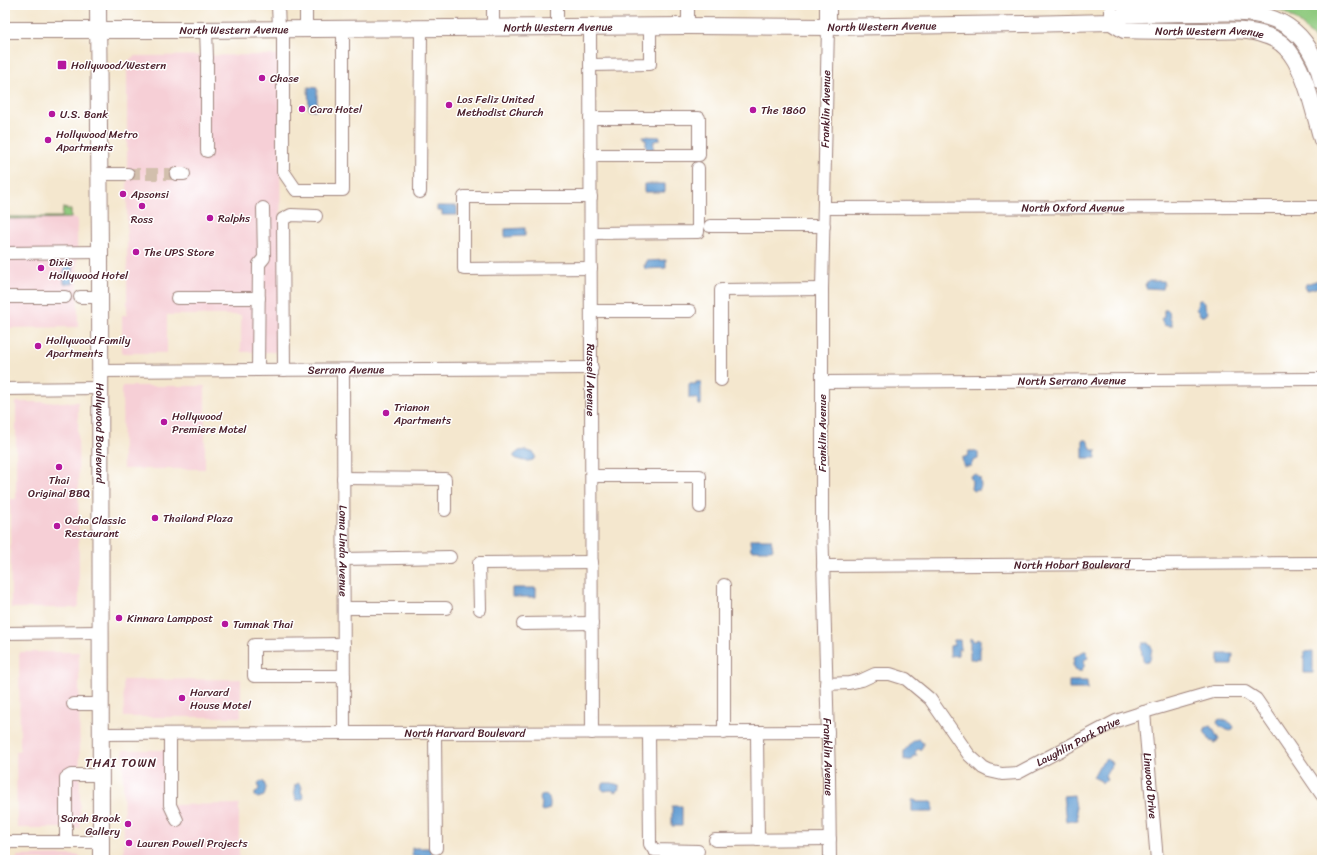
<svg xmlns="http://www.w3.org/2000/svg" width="1327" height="865" viewBox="0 0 1327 865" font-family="Sriracha,sans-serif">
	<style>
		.built { fill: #f6cfd6 }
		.green { fill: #8fca7f; stroke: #6c7455 }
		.water { fill: #639ed3; stroke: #565e7f }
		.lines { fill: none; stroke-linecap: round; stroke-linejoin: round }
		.minor-tunnel { stroke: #d2bfad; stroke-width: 12; stroke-dasharray: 12 6; stroke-linecap: butt }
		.minor-casing { stroke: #9f837c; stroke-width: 14 }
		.major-casing { stroke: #9f837c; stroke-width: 18 }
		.minor { stroke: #fff; stroke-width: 12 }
		.major { stroke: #fff; stroke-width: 16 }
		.poi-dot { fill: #b5179e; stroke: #fff; stroke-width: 1.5 }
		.labels { text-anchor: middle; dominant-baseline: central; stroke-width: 3; stroke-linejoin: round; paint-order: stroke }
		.street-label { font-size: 11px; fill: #4a1f2b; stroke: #fff }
		.poi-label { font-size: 11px; fill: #4a1f2b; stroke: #fff; text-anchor: start }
		.neighbourhood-label { font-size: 12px; letter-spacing: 1px; fill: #4a1f2b; stroke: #fff }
	</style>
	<rect width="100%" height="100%" fill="#fff"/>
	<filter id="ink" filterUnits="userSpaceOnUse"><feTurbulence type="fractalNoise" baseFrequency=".025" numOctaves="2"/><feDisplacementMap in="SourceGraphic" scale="8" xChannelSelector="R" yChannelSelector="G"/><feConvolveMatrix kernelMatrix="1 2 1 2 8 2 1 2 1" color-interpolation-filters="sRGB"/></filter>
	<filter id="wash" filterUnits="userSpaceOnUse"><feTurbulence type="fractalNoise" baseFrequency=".012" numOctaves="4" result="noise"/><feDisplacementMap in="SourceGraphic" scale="16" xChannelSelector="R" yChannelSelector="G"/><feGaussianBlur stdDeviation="0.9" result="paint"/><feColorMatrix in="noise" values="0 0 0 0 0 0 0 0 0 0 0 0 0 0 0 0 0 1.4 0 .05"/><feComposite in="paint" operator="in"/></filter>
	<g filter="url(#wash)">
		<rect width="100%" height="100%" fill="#f4e7ce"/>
		<path class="built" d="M280,55L281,352H241V315H167V353H122V315H127V62L134,56Z
			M77,218L78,327L5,328V219Z
			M122,386H205V469H123Z
			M16,402H78L79,606L76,608H11L10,499H16Z
			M19,652H79L80,828H17L16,752L20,751Z
			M241,679V717H124L123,680Z
			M123,750H168V805L239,804V859L250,860H124Z
			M80,855V860H17V856Z"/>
		<path class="green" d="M1262,5H1322V54C1320,50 1318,44 1315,40C1303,23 1283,8 1262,5Z
			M63,208L71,210V218L5,219V217H62Z"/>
		<path class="water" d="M308,87L317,88V109L315,110L309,109Z
			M643,136L660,137V140L654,141L653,151H646V140L643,138Z
			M644,184H665V192H644Z
			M437,206H457V215H442V211H437Z
			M525,228V236L505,237V229Z
			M666,260V268L645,269L644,265H646V261Z
			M64,263H73V284H64Z
			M1319,280H1322V286L1308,290L1306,289L1305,287L1306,284Z
			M1149,281H1163L1164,285L1163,289L1146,288L1145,284Z
			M1199,300H1202L1205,302V307L1208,312L1205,316H1201L1196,309Z
			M1164,310H1167L1169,311L1170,319L1172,322V326H1167L1164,325L1161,319L1164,317Z
			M696,382H701V405H699L698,401L696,398H689V384H696Z
			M1083,440H1087L1092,450H1096V458H1083Z
			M525,450L534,453L535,457L533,460C527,462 519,461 514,457V455L519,451Z
			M969,451H976L978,453V459L973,461L971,466H964L963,464L962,458L967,456Z
			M975,474L980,478L981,486L979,490L973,491L971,489L972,482L970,476Z
			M751,539H771L773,549L771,550H751L750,540Z
			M512,588H536V597H512Z
			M970,638L974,641H976L979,638L980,639V659L978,658L976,660L973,659H970Z
			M954,640H960L961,649H958V655L950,656V646L954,645Z
			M1143,643H1148L1152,648L1150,660L1144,662C1142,657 1140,647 1143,643Z
			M1084,651H1087L1088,658L1084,660L1085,665L1081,671H1076L1073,665L1074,657Z
			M1313,651V673H1304V652Z
			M1219,654H1233L1232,665H1219Z
			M1069,681H1087L1088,689H1069Z
			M1221,719L1231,723L1234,727L1233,729L1231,731C1226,730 1221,728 1217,723L1218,720Z
			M1211,725L1219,740L1214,743L1213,741L1211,742L1204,731L1206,730L1205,728Z
			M919,739L923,743V746L920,750L919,748L915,752L917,756H913L912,760H904V751L913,741Z
			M1106,759L1113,763L1105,776L1107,780L1102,783L1101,781L1093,777L1099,766Z
			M261,781L264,782L266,788L264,796L258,798L255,796V793L259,789L258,783Z
			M299,783L302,788L301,791L304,798L300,800H296L294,790L295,785Z
			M604,783H612L619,785L620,789L616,792L611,790L604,791L601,788Z
			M541,795L548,796C550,801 551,805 549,809L544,811L541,810L542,803L539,799Z
			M1074,795L1078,820L1066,822L1063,796Z
			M912,800H916V802H933V812H912Z
			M672,806H682V826H672Z
			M412,848H431V853L432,854V856H412Z"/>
	</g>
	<g filter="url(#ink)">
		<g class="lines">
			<path class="minor-tunnel" d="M128,174H176"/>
			<defs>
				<g id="minor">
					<path d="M278,5L279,28"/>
					<path d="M306,5V28"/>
					<path d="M493,5V28"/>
					<path d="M557,5V27"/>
					<path d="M1111,22V5"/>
					<path d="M688,26V5"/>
					<path id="s1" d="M590,27L592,733"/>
					<path id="s2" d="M828,27L822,289V522L829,776L830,860"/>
					<path d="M283,28V171L296,190H343V28"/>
					<path d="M206,29L207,59"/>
					<path d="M590,65L650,64V26"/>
					<path d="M590,118H699V155H590"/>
					<path d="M207,151V63"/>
					<path d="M99,174H128"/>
					<path d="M176,174H184"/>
					<path d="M420,192L421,27"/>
					<path d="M591,197H464V269L591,268"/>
					<path id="s3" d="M824,208L1322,207"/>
					<path d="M710,226H824"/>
					<path d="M591,233L698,232V168"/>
					<path d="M5,253L100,252"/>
					<path d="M5,297H65"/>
					<path d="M80,297H99"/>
					<path d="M177,298H259"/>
					<path d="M591,311H690"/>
					<path d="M258,370L259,264L264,258L263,208"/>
					<path d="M284,370L283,219L291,215L316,216"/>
					<path id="s4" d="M343,370L344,733"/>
					<path id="s5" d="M99,371L592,368"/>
					<path d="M721,380V290L822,289"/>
					<path id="s6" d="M822,382L1322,379"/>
					<path d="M5,389L99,388"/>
					<path d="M592,476H700V507"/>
					<path d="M343,478L445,479V510"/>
					<path d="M344,559L450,557"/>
					<path id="s7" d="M823,566L1322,563"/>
					<path d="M724,585V733"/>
					<path d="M344,608H446"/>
					<path d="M480,609L479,563L592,562"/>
					<path d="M523,624L592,623"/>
					<path d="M5,633L101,632"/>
					<path d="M344,644L254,645V676H344"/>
					<path id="s8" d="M826,684L849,683L862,680L875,674H890L906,679L930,699L969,755L983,768L989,771L1002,774L1018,773L1116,721L1144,712L1213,692H1245L1256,699L1322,795"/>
					<path d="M73,704H101"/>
					<path id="s9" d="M1144,712L1157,860"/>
					<path d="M757,732L758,840"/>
					<path d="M435,733L436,848"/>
					<path d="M649,733L650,844L654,850L698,851"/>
					<path id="s10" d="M101,734L344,733L828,732"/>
					<path d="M170,734V805L177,820"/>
					<path d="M715,840L830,839"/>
					<path d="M5,842H101"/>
					<path d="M66,842V778L71,775H101"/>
				</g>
				<g id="major">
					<path id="s11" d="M98,5L100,252L101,860"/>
					<path id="s12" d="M1111,22L1124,30C1151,31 1177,31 1204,31C1223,31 1245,28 1264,35C1275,38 1285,45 1291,54C1307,76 1314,113 1322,140"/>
					<path d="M828,27V5"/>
					<path id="s13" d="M5,30H186L688,26L828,27L1024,24L1111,22L1125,14C1151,14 1176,13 1202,13C1247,12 1289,9 1313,56C1317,63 1320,73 1322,82"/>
				</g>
			</defs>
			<use href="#minor" class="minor-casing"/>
			<use href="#major" class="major-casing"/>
			<use href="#minor" class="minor"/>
			<use href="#major" class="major"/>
		</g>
	</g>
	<g class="poi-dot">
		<rect x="57" y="60" width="10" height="10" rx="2"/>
		<circle cx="262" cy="78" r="4"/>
		<circle cx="449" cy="105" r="4"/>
		<circle cx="302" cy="109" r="4"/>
		<circle cx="753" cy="110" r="4"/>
		<circle cx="52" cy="114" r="4"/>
		<circle cx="48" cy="140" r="4"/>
		<circle cx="123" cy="194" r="4"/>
		<circle cx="142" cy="206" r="4"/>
		<circle cx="210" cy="218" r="4"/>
		<circle cx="136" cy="252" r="4"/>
		<circle cx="41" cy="268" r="4"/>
		<circle cx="38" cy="346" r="4"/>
		<circle cx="386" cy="413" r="4"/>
		<circle cx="164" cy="422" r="4"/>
		<circle cx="59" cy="467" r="4"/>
		<circle cx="155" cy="518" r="4"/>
		<circle cx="57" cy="526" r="4"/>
		<circle cx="119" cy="618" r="4"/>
		<circle cx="225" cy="624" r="4"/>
		<circle cx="182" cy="698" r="4"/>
		<circle cx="128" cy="824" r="4"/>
		<circle cx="129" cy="843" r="4"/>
	</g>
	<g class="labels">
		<g class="street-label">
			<text stroke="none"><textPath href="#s13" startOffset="877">North Western Avenue</textPath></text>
			<text stroke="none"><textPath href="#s13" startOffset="553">North Western Avenue</textPath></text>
			<text stroke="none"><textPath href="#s13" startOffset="229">North Western Avenue</textPath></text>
			<text stroke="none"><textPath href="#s12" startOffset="101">North Western Avenue</textPath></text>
			<text transform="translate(826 109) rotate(-89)">Franklin Avenue</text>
			<text stroke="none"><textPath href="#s3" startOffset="249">North Oxford Avenue</textPath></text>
			<text stroke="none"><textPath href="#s5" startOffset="247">Serrano Avenue</textPath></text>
			<text stroke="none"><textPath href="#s1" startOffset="353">Russell Avenue</textPath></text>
			<text stroke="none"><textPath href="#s6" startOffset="250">North Serrano Avenue</textPath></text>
			<text stroke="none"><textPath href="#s11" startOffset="428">Hollywood Boulevard</textPath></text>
			<text transform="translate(822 433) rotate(-90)">Franklin Avenue</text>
			<text stroke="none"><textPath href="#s4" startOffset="181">Loma Linda Avenue</textPath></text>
			<text stroke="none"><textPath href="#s7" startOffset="249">North Hobart Boulevard</textPath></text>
			<text stroke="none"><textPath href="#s10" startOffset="364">North Harvard Boulevard</textPath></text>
			<text stroke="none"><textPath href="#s8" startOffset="305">Laughlin Park Drive</textPath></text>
			<text stroke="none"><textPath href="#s2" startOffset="730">Franklin Avenue</textPath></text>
			<text stroke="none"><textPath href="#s9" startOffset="74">Linwood Drive</textPath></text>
		</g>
		<g class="poi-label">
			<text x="71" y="65">Hollywood/Western</text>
			<text x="270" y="78">Chase</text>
			<text x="457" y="99">Los Feliz United<tspan x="457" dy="13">Methodist Church</tspan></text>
			<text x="310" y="109">Cara Hotel</text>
			<text x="761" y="110">The 1860</text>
			<text x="60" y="114">U.S. Bank</text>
			<text x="56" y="134">Hollywood Metro<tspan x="56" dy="13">Apartments</tspan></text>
			<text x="131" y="194">Apsonsi</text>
			<text x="218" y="218">Ralphs</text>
			<text x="142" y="219" text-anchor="middle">Ross</text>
			<text x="144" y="252">The UPS Store</text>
			<text x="49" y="262">Dixie<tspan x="49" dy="13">Hollywood Hotel</tspan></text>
			<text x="46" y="340">Hollywood Family<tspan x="46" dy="13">Apartments</tspan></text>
			<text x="394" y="407">Trianon<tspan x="394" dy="13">Apartments</tspan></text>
			<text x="172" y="416">Hollywood<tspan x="172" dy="13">Premiere Motel</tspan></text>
			<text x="59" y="480" text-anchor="middle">Thai<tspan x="59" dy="13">Original BBQ</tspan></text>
			<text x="163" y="518">Thailand Plaza</text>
			<text x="65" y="520">Ocha Classic<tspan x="65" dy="13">Restaurant</tspan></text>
			<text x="127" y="618">Kinnara Lamppost</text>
			<text x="233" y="624">Tumnak Thai</text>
			<text x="190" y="692">Harvard<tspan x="190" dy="13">House Motel</tspan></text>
			<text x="120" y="818" text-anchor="end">Sarah Brook<tspan x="120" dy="13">Gallery</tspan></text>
			<text x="137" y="843">Lauren Powell Projects</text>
		</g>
		<g class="neighbourhood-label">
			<text x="121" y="763">THAI TOWN</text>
		</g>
	</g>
	<rect width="1327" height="865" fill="none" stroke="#fff" stroke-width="20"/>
</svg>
